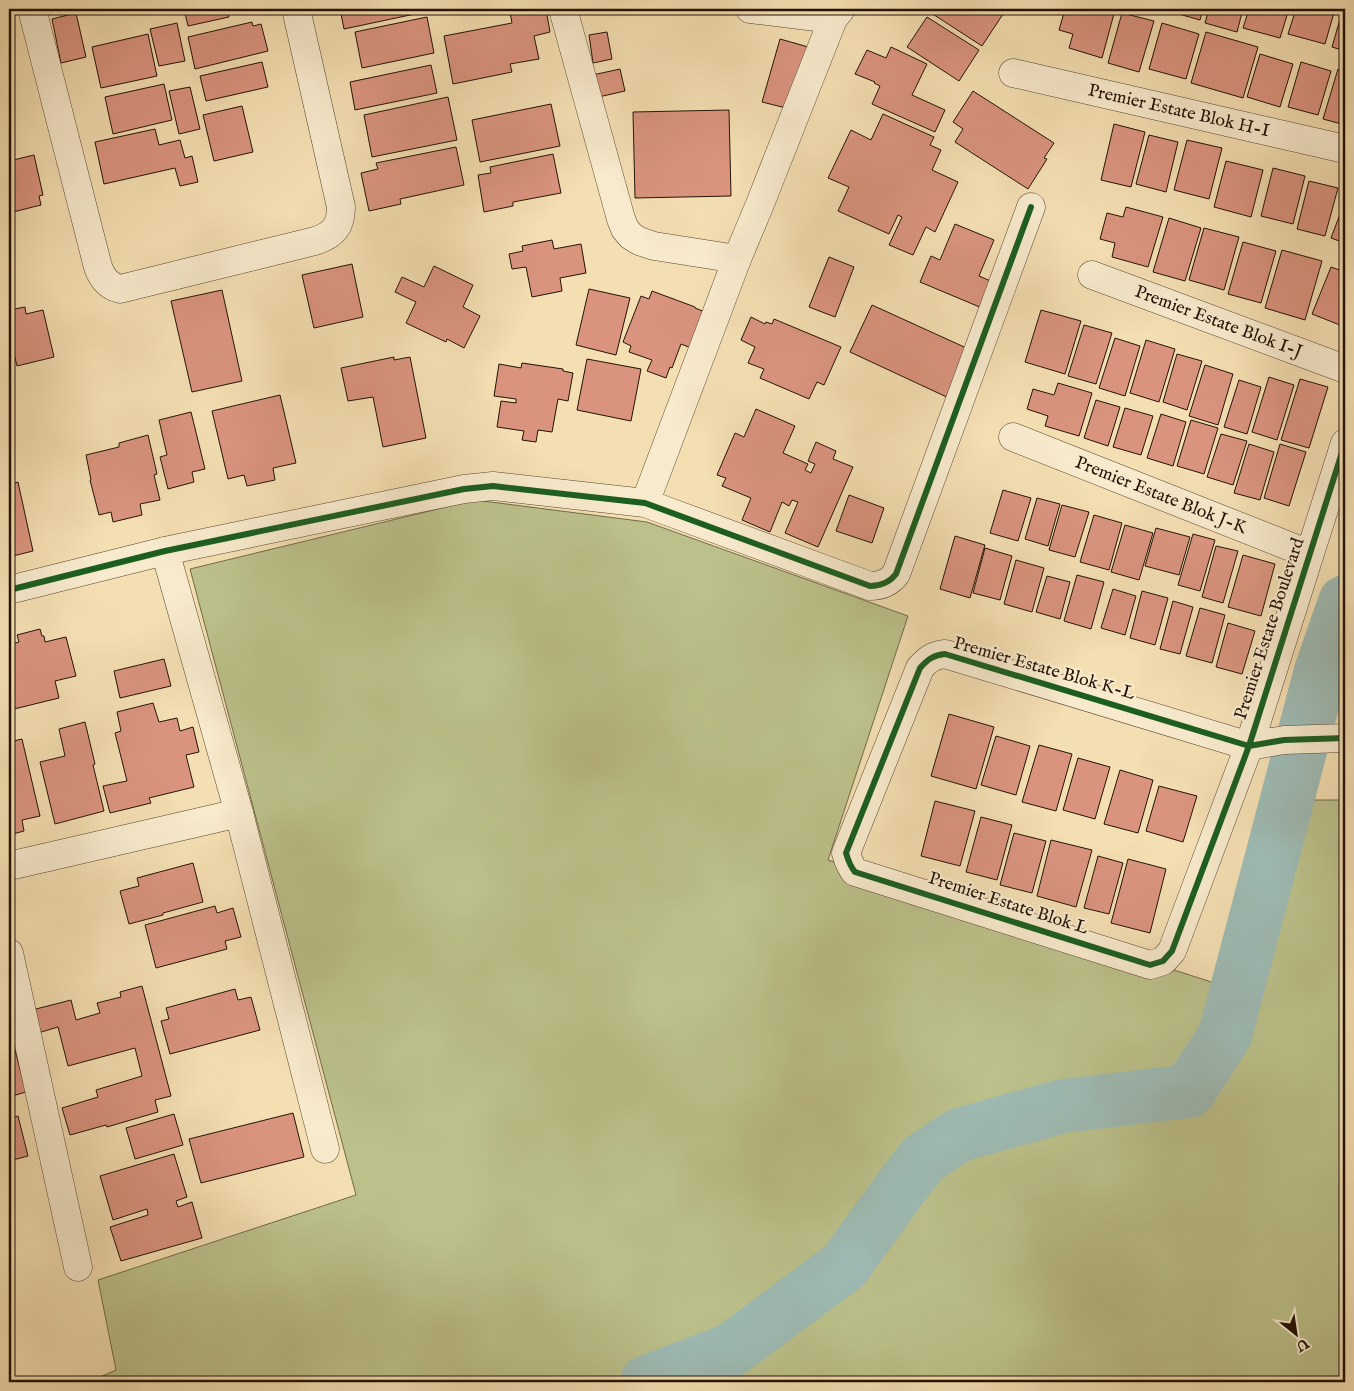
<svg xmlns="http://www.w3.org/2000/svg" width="1354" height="1391" viewBox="0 0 1354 1391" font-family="'IM FELL English',serif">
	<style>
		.green { fill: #bcc18b; stroke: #706a48 }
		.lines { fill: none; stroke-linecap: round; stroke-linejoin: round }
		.river { stroke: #9ebbb4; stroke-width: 54 }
		.building { fill: #da947e; stroke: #231206 }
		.minor-casing { stroke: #574531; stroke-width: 29 }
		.minor { stroke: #f8eacd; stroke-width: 28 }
		.cycleway-casing { stroke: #f8eacd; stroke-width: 9 }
		.cycleway { stroke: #1b5e20; stroke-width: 6 }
		.labels { text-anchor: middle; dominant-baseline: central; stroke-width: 4.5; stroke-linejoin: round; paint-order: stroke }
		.street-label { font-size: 18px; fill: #231206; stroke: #f8eacd }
	</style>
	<rect width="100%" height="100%" fill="#f4dfb2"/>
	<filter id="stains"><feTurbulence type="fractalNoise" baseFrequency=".004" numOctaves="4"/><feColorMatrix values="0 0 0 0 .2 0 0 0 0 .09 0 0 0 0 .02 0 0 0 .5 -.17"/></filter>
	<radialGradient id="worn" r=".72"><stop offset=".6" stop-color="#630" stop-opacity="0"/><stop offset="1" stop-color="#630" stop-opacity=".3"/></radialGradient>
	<path class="green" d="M475,500L647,522L908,616L828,860L1221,985L1293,800H1345V1382H89L116,1370L98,1280L356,1195L190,569Z"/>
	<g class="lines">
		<path class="river" d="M647,1382L731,1350L844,1266L905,1182L924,1158L959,1135L1063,1106L1189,1091L1225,1035L1321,671L1345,602"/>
	</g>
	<path class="building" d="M184,9H233L228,10L229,17L188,26Z
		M340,9H428L429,11L344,29Z
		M526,9H546L550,32L534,36L539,59L510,64L512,72L453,84L444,36L512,23L510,12Z
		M925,9H1001L1005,11L982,46Z
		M1065,9H1110L1115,10L1102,58L1069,48L1073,34L1059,30Z
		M1161,9H1203L1200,20Z
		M1209,9H1243L1237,32L1205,23Z
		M1249,9H1289L1280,38L1243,28Z
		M1296,9H1335L1325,44L1288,34Z
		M1343,9H1345V51L1332,47Z
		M76,13L86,57L61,63L52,19Z
		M1122,13L1154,21L1139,72L1108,63Z
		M427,17L434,53L362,68L355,32Z
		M927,17L979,50L959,81L907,47Z
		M252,22L253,26L261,24L268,51L195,69L188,37Z
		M177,23L185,61L159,66L150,29Z
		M1162,23L1199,34L1186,79L1149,69Z
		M607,32L612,59L593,63L589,35Z
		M1206,32L1258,47L1243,98L1191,83Z
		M148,34L157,76L101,88L92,47Z
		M780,39L812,48L794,110L762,102Z
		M891,47L927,64L912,95L945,110L935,132L872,104L880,86L874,83L875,82L855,74L867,50L886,58Z
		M1260,54L1293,64L1280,107L1247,97Z
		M262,62L268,87L206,101L200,76Z
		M1301,62L1331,71L1318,115L1288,107Z
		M431,65L437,93L355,110L350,82Z
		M620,69L625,91L594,98L588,76Z
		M1338,69L1345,71V125L1323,119Z
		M164,84L172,120L113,134L105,97Z
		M190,87L200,129L179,134L169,91Z
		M973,91L1054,143L1044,158L1047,159L1028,189L955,142L963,129L953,122Z
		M448,97L457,140L372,157L364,115Z
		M551,104L560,146L480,162L472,120Z
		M242,106L253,152L214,161L203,115Z
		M729,110L731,196L635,198L633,112Z
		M883,114L934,137L930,145L941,150L932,170L958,182L935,232L926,227L913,255L889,245L902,217L898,215L889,234L838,211L849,187L828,178L851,130L871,140Z
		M1114,124L1145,132L1131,187L1101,180Z
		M155,129L159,145L180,140L185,158L192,156L198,182L180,186L175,168L104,184L95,142Z
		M1149,135L1178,142L1166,192L1136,184Z
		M1187,140L1222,148L1209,199L1174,190Z
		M456,147L464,185L400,199L401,204L369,211L361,173L378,169L376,163Z
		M553,154L561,193L513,202V206L484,212L478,175L491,173L490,167Z
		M34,155L43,195L39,196L41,205L9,213V161Z
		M1226,161L1263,170L1251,217L1214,207Z
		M1273,168L1305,176L1293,224L1261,216Z
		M1309,181L1338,188L1325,236L1297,229Z
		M1345,201V243L1331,238Z
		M1126,207L1163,217L1148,267L1112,257L1115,243L1100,239L1107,213L1123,217Z
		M1169,218L1201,228L1185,281L1153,272Z
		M955,224L994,240L979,276L993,282L982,308L920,282L931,256L940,260Z
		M1204,228L1239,237L1224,290L1189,280Z
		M552,240L554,249L581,244L586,273L560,278L562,291L532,297L526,267L512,269L509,254L523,251L522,246Z
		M1243,242L1276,251L1261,303L1228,294Z
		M1282,250L1322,261L1305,320L1265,308Z
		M829,257L854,267L835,317L809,307Z
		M352,264L363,317L314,328L302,275Z
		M434,266L473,285L463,307L480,316L464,348L447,339L446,342L406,323L416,302L395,292L402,277L424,287Z
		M1331,267L1345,272V327L1312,314Z
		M589,289L630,298L616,355L576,345Z
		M222,290L242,381L192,392L171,301Z
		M652,291L695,307V308L705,312L691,348L681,344L672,368L670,367L666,378L647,371L652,360L629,352L631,346L623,342L641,296L649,299Z
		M872,305L973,351L951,399L850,352Z
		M25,307L26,314L43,310L54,357L17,366L10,338H9V310Z
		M1041,310L1081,321L1065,374L1025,362Z
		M751,317L765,324L766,322L772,324L774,319L841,347L824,385L817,382L809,399L760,378L764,369L748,363L755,347L741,340Z
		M1084,325L1112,333L1096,384L1068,376Z
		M1115,338L1140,346L1125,396L1099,388Z
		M1146,340L1175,349L1159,402L1130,393Z
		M1177,354L1202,361L1187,410L1163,402Z
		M394,357V360L410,357L426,438L383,447L373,397L348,401L341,368Z
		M587,359L641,369L631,421L577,410Z
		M522,363L563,369V371L573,373L568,401L558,399L552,432L538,430L536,442L522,440L524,431L497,427L501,401L516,403V399L494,396L499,364L521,368Z
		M1205,365L1233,374L1218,425L1189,416Z
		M1269,377L1294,385L1277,440L1252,432Z
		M1300,379L1328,387L1309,448L1281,440Z
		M1239,380L1261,387L1247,434L1224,427Z
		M1058,383L1092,393L1079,436L1045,426L1048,416L1027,409L1033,389L1054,395Z
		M280,395L296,463L273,468L275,480L247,486L244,475L228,479L212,411Z
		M1096,400L1120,407L1108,446L1084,438Z
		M1125,408L1153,416L1141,455L1113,447Z
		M756,409L795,426L783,453L808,464L805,470L811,473L815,464L808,461L816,442L836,451L833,459L853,467L818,547L785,533L798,502L792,500L789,506L782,502L770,532L742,520L751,498L722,486L726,478L717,475L735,433L744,437Z
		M191,412L205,469L192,472L194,482L168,489L160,457L167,455L159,420Z
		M1161,414L1186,422L1173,466L1147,458Z
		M1191,420L1218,428L1204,474L1177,466Z
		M1221,434L1247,441L1233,485L1207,477Z
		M148,435L157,474L154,475L160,500L140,504L142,515L113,522L111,512L99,515L90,480H91L86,455L119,447V443Z
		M1249,444L1274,452L1260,500L1234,493Z
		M1280,444L1306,452L1289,506L1264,498Z
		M18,482L33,551L9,557V485Z
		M1003,490L1031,498L1018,541L990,533Z
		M849,495L884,508L872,543L836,531Z
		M1037,498L1060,504L1048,546L1025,539Z
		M1062,505L1089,512L1075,557L1049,550Z
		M1094,515L1122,523L1109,570L1080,562Z
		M1125,525L1153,533L1139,580L1111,572Z
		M1156,528L1190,537L1179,575L1145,566Z
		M1193,534L1215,540L1200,591L1178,585Z
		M955,536L985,545L970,598L940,589Z
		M1216,546L1238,551L1223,603L1202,597Z
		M985,548L1012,556L1000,600L973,593Z
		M1243,555L1275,564L1261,616L1228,607Z
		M1016,560L1044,568L1032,612L1004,604Z
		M1077,575L1104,582L1091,629L1064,621Z
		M1047,576L1070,582L1060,619L1036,612Z
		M1113,589L1136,596L1125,635L1101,628Z
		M1142,591L1168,598L1155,645L1130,638Z
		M1173,601L1193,607L1180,654L1160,649Z
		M1200,608L1225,615L1212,663L1186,656Z
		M1228,623L1255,631L1242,674L1216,667Z
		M40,629L42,636H44L45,642L66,637L76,676L55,681L59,698L14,709L9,688V645L19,642L17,635Z
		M164,659L171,686L120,698L114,671Z
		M153,703L159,722L177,718L180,731L193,727L199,752L186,755L194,787L149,798L151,803L110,813L103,786L127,781L115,733L121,731L117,712Z
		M949,714L994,727L976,789L931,776Z
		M85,722L95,764L93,765L104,811L55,824L40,762L65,756L59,729Z
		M996,736L1030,746L1016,795L981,785Z
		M22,739L40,816L22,820L24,831L9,835V742Z
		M1039,745L1072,754L1056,811L1022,802Z
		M1078,758L1110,767L1095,819L1063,810Z
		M1120,770L1153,780L1138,833L1104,824Z
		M1159,786L1197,796L1183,842L1146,831Z
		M935,801L975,811L960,866L921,856Z
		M981,817L1012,825L997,880L966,872Z
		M1014,833L1046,841L1032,893L1000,885Z
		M1051,840L1092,850L1076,907L1037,896Z
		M1098,856L1123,863L1109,914L1084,908Z
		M1128,859L1166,869L1150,933L1111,923Z
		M193,863L203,902L163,913V915L129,924L120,891L139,886L137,878Z
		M215,906L217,913L233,908L241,937L225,941L227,949L156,968L145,925Z
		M142,986L171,1096L155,1100L158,1112L107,1127L106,1125L70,1135L62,1108L98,1097L96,1090L142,1076L135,1048L68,1066L58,1027L38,1033L32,1010L71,1000L76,1020L100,1013L97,1003L121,997L120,992Z
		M235,989L238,1000L251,997L260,1030L170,1054L161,1021L169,1019L166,1008Z
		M15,1050L26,1092L9,1097V1052Z
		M293,1113L304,1157L201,1183L189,1139Z
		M174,1114L183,1145L135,1159L126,1128Z
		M18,1116L28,1156L9,1161V1118Z
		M174,1154L187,1197L176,1201L178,1207L192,1202L202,1238L121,1261L110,1227L148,1215L147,1209L113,1220L100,1176Z"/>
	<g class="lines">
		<defs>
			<g id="minor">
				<path d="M32,9L98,267C102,278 108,286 120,289L315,241C333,235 341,227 341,207L296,9"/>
				<path d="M563,9L621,219L625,229L631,236L639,241L654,246L737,259"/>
				<path d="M750,9L833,19"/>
				<path id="s1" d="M1013,73L1345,149"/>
				<path id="s2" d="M1092,275L1345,369"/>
				<path id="s3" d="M1013,437L1309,554"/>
				<path d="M1345,443L1249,746L1172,951L1163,961L1150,965L855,872C850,866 848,860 846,853L920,668C928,659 934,655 945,654L1249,746L1284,740L1345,738"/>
				<path d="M645,503L737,259L760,204L833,19L841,9"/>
				<path d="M165,551L239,813L325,1149"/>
				<path d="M9,590L165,551L464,489L493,486L645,503L870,586C881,586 889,583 896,574L1031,207"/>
				<path d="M9,866L239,813"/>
				<path d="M9,953L78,1267"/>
			</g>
		</defs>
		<use href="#minor" class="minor-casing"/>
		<use href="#minor" class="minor"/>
		<defs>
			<path id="cycleway" d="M1345,443L1249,746L1172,951L1163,961L1150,965L855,872C850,866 848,860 846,853L920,668C928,659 934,655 945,654L1249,746L1284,740L1345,738
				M9,590L165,551L464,489L493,486L645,503L870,586C881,586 889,583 896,574L1031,207"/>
		</defs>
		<use href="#cycleway" class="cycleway-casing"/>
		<use href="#cycleway" class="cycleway"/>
	</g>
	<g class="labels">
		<g class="street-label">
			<text stroke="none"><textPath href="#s1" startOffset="170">Premier Estate Blok H-I</textPath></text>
			<text stroke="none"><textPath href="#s2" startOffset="135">Premier Estate Blok I-J</textPath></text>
			<text stroke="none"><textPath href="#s3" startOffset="159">Premier Estate Blok J-K</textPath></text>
			<text transform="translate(1270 629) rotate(-72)">Premier Estate Boulevard</text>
			<text transform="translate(1044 669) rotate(16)">Premier Estate Blok K-L</text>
			<text transform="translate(1008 904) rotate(18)">Premier Estate Blok L</text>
		</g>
	</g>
	<rect width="1354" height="1391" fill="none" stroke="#f4dfb2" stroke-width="30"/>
	<rect x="10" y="10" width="1334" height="1371" fill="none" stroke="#231206" stroke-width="2.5"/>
	<rect x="15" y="15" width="1324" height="1361" fill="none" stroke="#231206"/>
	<g transform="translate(1296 1334) rotate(150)" stroke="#f8eacd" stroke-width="4" paint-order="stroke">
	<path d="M0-4L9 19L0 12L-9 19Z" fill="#231206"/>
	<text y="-8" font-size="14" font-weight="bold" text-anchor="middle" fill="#231206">U</text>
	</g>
	<rect width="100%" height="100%" filter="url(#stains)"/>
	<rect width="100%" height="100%" fill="url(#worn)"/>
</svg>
